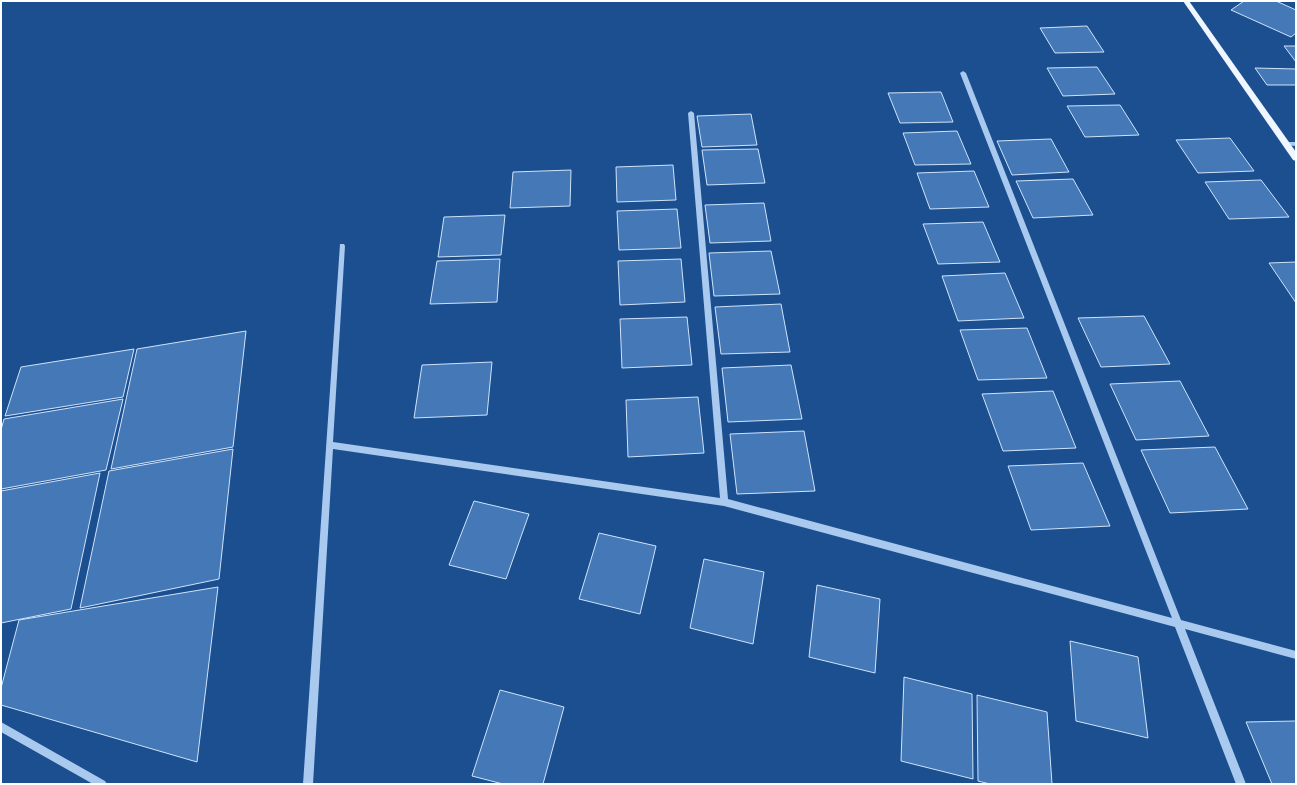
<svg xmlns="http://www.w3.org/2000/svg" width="1297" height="785" viewBox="0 0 1297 785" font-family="Figtree,sans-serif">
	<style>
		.building { fill: #4478b7; stroke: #cfe3fa }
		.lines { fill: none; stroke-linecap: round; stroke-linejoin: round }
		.minor { fill: #a9c9ee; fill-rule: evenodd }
		.major { fill: #f0f6ff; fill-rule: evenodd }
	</style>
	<rect width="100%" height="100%" fill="#1b4f8f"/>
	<path class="building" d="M1244,1H1276L1296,10V33L1291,37L1231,10Z
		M1087,26L1104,52L1055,53L1040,28Z
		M1284,46H1296V62Z
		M1097,67L1115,94L1063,96L1047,68Z
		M1255,68L1296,69V85H1267Z
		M941,92L953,122L900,123L888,93Z
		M1120,105L1139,135L1085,137L1067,106Z
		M751,114L757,145L702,147L697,116Z
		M957,131L971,164L915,165L903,133Z
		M1230,138L1254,171L1198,173L1176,140Z
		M1051,139L1069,172L1012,175L997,141Z
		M758,149L765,183L707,185L702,150Z
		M673,165L676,200L617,202L616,167Z
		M571,170L570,206L510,208L513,172Z
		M974,171L989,207L930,209L917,173Z
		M1073,179L1093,215L1033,218L1016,181Z
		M1261,180L1289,217L1229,219L1205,182Z
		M764,203L771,241L710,243L705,205Z
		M677,209L681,248L619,250L617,211Z
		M505,215L501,255L438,257L444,217Z
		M983,222L1000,262L938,264L923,224Z
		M771,251L780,294L714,296L709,253Z
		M500,259L497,302L430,304L437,261Z
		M681,259L685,302L620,305L618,261Z
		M1296,262V303L1269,263Z
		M1005,273L1024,318L958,321L942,276Z
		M781,304L790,352L721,354L715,307Z
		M1144,316L1170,364L1101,367L1078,318Z
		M687,317L692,365L622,368L620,319Z
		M1027,328L1047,378L978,380L960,330Z
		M246,331L233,447L111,469L137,349Z
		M134,349L123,397L5,416L21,367Z
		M492,362L487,415L414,418L422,365Z
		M791,365L802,419L728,422L722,368Z
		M1180,381L1209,436L1136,440L1110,384Z
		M1053,391L1076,448L1003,451L982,394Z
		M698,397L704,453L628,457L626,400Z
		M123,399L106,470L1,489V430L4,419Z
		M804,431L815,491L737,494L730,434Z
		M1215,447L1248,509L1170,513L1141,450Z
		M233,449L219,579L80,608L109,471Z
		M1083,463L1110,526L1031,530L1008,466Z
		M100,473L71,609L1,623V491Z
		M474,501L529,514L506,579L449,565Z
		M599,533L656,546L640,614L579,599Z
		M704,559L764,572L753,644L690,628Z
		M817,585L880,599L875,673L809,657Z
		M218,587L197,762L1,705V688L19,620Z
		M1070,641L1138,657L1148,738L1076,721Z
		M904,677L972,694L973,779L901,761Z
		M500,690L564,707L543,784H503L472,776Z
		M977,695L1047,712L1052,784H990L978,781Z
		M1296,721V784H1272L1246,722Z"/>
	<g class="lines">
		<path class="minor" d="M963,71L966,73L1181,620L1296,651V659L1185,629L1246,784H1236L1175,627L724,506L333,449L313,784H303L340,244H344L345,246L333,442L720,498L688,113L691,111L694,113L728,499L1172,618L960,73Z
			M1286,142H1296V146L1284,145L1283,144Z
			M1,722L105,781L107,784H93L1,732Z"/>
		<path class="major" d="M1183,1H1189L1296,152V161L1293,160Z"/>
	</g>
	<rect width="1297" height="785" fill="none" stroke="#ffffff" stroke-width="4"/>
</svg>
